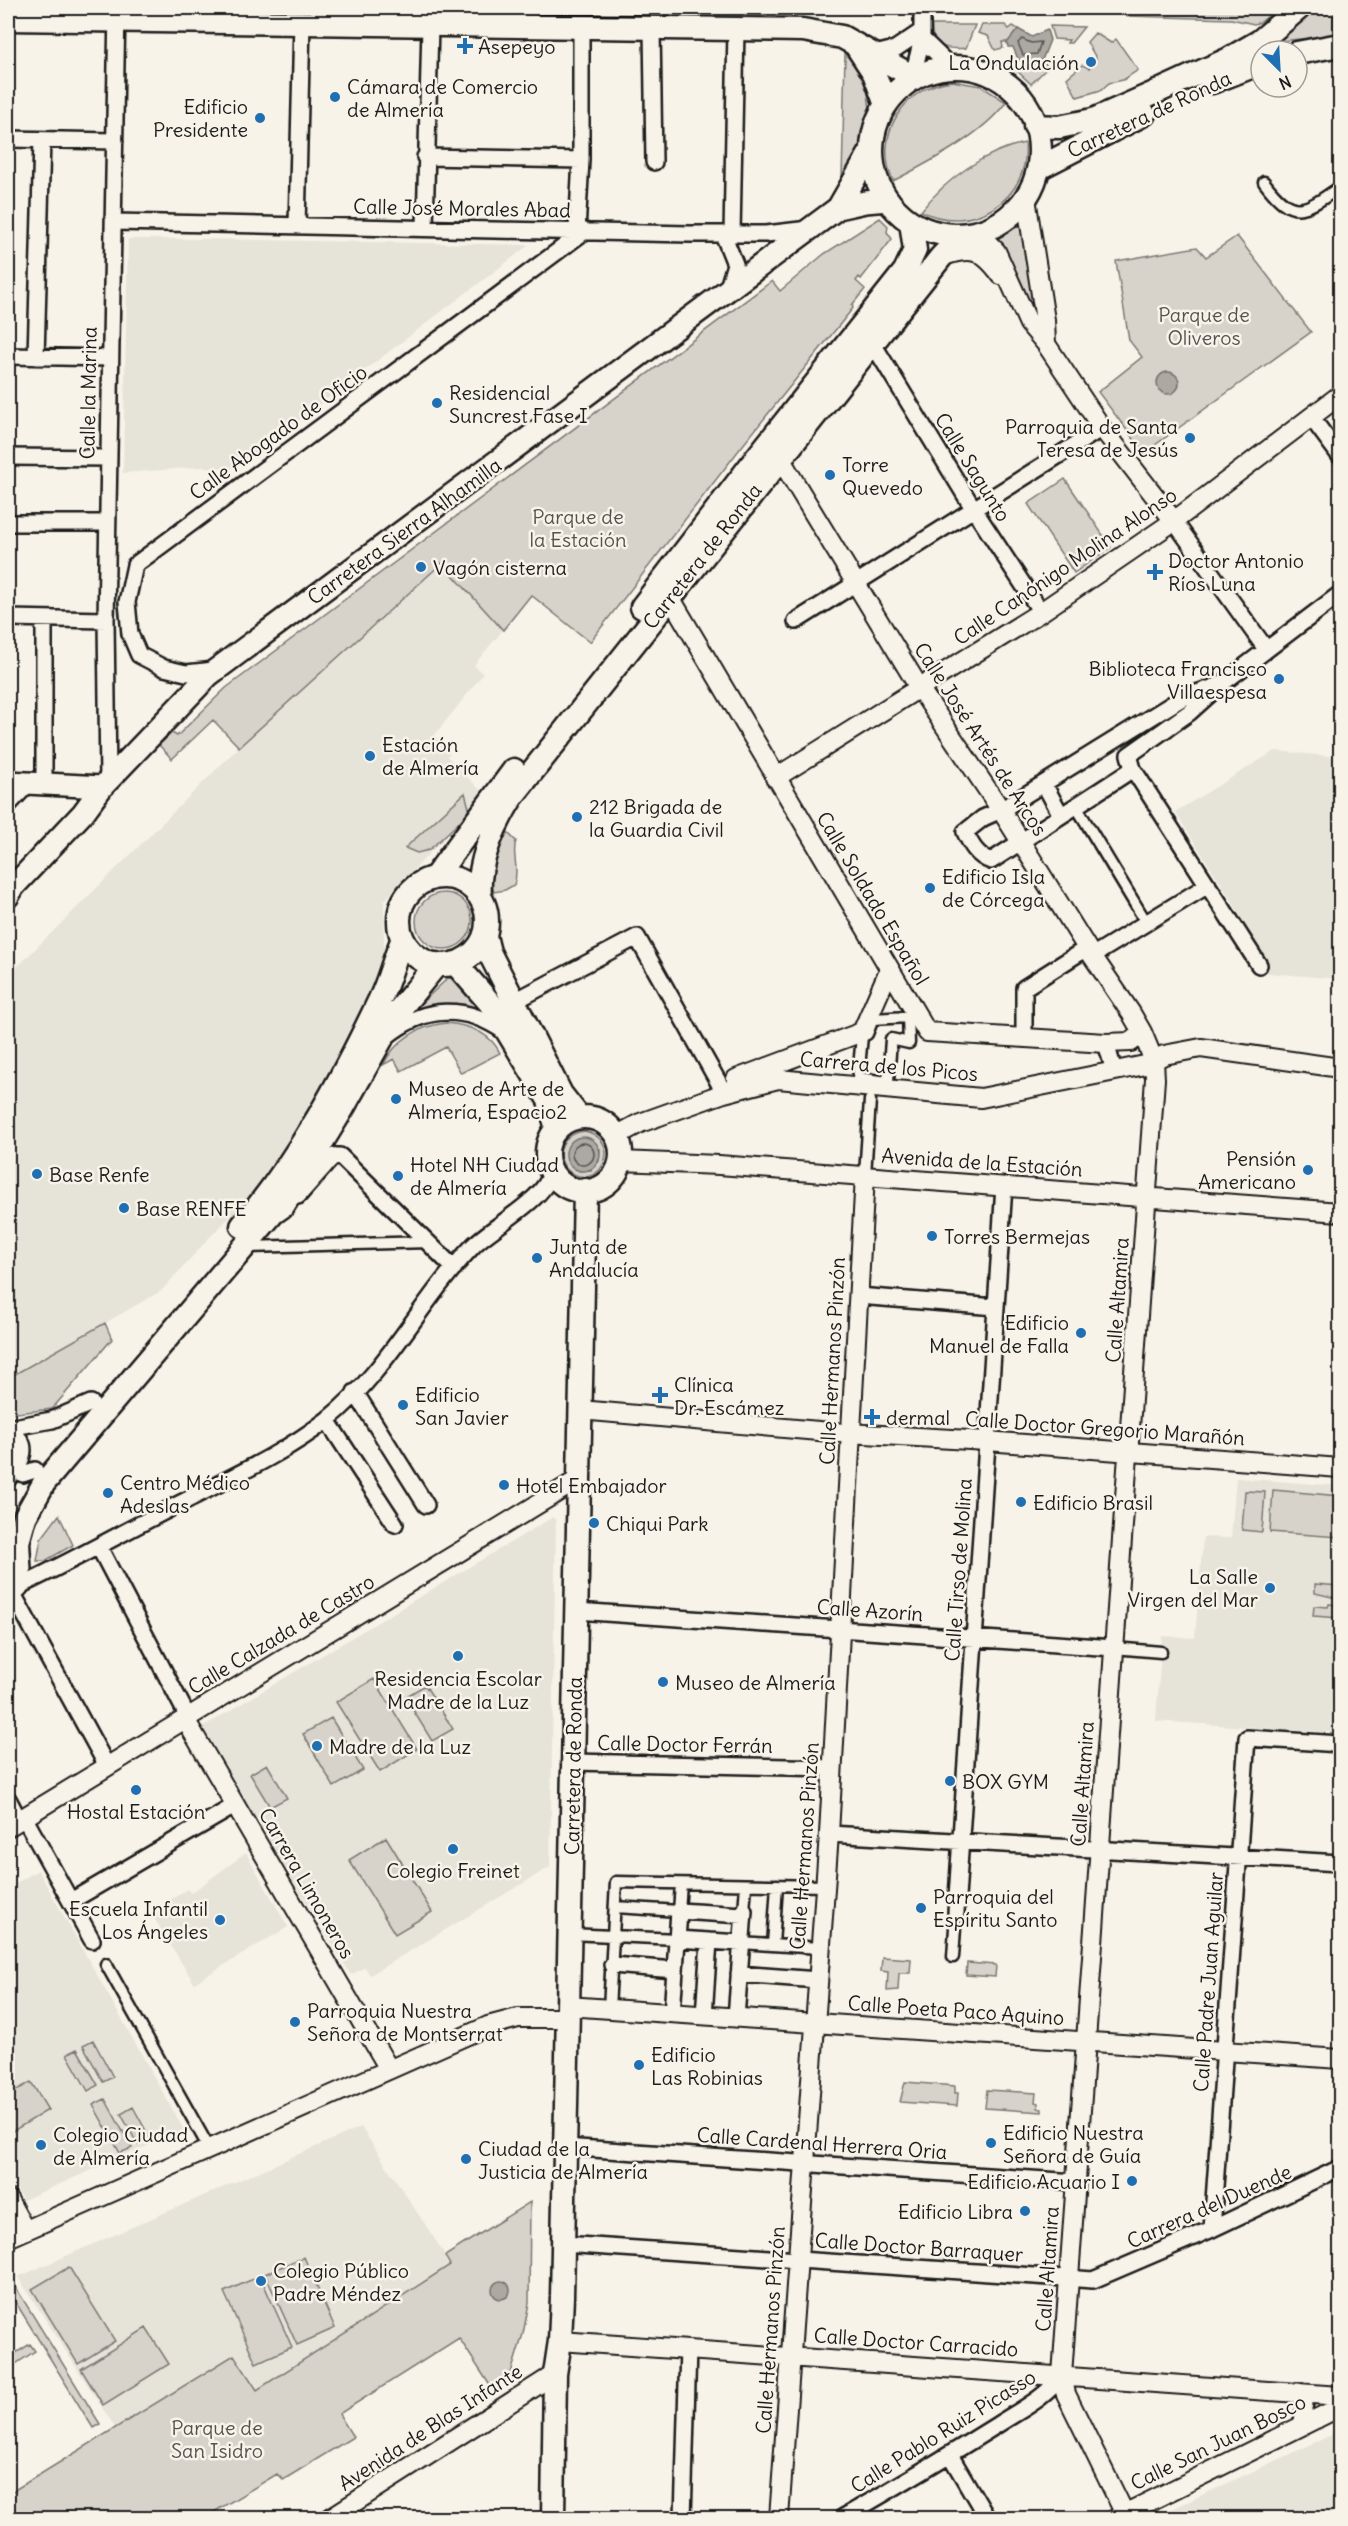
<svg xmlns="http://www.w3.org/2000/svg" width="1348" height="2526" viewBox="0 0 1348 2526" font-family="Delius,sans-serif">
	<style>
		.built { fill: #e6e3d9 }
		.green { fill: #d7d3cb; stroke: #7a7874; stroke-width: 1.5; fill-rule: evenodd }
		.water { fill: #aca9a2; stroke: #72716c; stroke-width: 1.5 }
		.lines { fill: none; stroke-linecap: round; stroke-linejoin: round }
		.shore { stroke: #565452; stroke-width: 1.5 }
		.pedestrian-casing { stroke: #1c1c1c; stroke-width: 15 }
		.minor-casing { stroke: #1c1c1c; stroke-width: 20 }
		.tertiary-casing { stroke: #1c1c1c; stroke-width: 22 }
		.secondary-casing { stroke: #1c1c1c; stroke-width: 26 }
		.primary-casing { stroke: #1c1c1c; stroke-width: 27 }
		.pedestrian { stroke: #f7f3e8; stroke-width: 10 }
		.minor { stroke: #f7f3e8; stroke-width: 15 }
		.tertiary { stroke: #f7f3e8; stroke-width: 18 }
		.secondary { stroke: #f7f3e8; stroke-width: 21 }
		.primary { stroke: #f7f3e8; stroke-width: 22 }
		.poi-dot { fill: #1f6fb2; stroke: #f7f3e8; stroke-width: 2 }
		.labels { text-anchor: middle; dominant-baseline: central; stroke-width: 5; stroke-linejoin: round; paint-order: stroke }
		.poi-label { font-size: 20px; fill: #1c1c1c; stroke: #f7f3e8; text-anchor: start }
		.street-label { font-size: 20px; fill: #1c1c1c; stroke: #f7f3e8 }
		.park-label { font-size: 20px; fill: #545351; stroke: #f7f3e8 }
	</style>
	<rect width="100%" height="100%" fill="#f7f3e8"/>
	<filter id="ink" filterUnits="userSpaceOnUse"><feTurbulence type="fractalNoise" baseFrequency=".0167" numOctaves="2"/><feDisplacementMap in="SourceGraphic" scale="12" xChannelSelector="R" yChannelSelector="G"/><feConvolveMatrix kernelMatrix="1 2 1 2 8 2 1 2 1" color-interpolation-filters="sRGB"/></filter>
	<g filter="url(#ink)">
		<path class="built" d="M128,239H205L529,245L236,468L201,467L123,473Z
			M442,563L503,630L474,665L483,674L434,736L450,753L447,756L485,795L384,901V951L378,981L325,1093L250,1202L247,1200L210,1237L161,1291L105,1323L112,1339L52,1409L8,1414V976L239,747Z
			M1275,751L1340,757V979L1268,973L1234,904L1175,812Z
			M1236,1478L1340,1486V1733L1156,1721L1162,1636L1195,1638L1203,1537L1231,1538Z
			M553,1517L556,1520L550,1867L370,1975L365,1967L351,1975L273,1848L203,1727Z
			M246,1853L288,1927L194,1983L151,1913L187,1889L191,1893Z
			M38,1870L184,2130L23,2200L8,2173V2071L10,2068L8,2064V1888Z
			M361,2127L451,2264L257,2390L234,2356L116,2429L18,2277Z
			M1340,2431V2518H1153L1170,2510Z"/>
		<path class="green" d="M531,8H577L576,15H538Z
			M1127,8H1277L1261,22L1254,24L1231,19L1127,16Z
			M1317,8H1334L1333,33L1330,36L1280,41Z
			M932,25H975L966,48C949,50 930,48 932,25Z
			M982,25H1005L1009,29L1013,26L1018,29L1009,42H1002L1003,48L995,50L988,36L978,33Z
			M1050,26L1084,27L1071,43H1067L1069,40L1054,39Z
			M1095,33L1111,43L1116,39L1138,70L1123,80L1109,83L1101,90L1077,97L1067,78L1082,65L1089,68L1096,58L1087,42Z
			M845,54L860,69L866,80L870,109L861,148L842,180Z
			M1027,61H1035L1038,66L1044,62L1048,67L1031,84L1015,69L1017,67L1021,70Z
			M952,81L981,86L1006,102C984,134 928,163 893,181C873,136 903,86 952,81Z
			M1025,143C1031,200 971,236 921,211C945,180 986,150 1025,143Z
			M880,218L888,226L887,232L892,239L861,279L859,277L856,281L865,289L852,305L853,308L739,450L590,642L531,595L503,630L442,563L239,747L213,720L172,759L159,745L172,733L177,736L226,688L772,281L780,291L824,254Z
			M1021,226L1033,301L1031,306L995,240L1014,228Z
			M1237,236L1311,332L1144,453L1098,392L1142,357L1129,340L1116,261L1197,247L1206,257Z
			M1065,479L1111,547L1074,573L1028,504Z
			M465,793L469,808L466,816L429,850L417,853L405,848Z
			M507,832L516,841C511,854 520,868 514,885L505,890L494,892C488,880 499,842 507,832Z
			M416 921a28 28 0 1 1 56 0a28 28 0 1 1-56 0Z
			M448,978H456L483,1012C459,1004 439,1003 414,1010Z
			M446,1023C468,1025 490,1032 500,1053L461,1073L446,1047L401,1071L394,1059L383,1065C396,1040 418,1026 446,1023Z
			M585,1131C623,1140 603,1189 573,1174C567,1171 563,1165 561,1159C557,1143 571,1132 585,1131ZM568,1147L600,1149L599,1161L591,1170L579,1171L567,1159Z
			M105,1323L112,1339L52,1409L8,1414V1378Z
			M1273,1490L1340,1496V1537L1270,1532Z
			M1245,1491L1265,1492L1262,1532L1242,1530Z
			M59,1515L73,1545L45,1561H37L41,1539Z
			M1315,1584L1340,1586V1599L1315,1593Z
			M1329,1604L1340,1605V1618L1313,1616L1314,1606L1328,1607Z
			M374,1679L417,1749L380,1772L336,1702Z
			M425,1685L453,1729L432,1741L405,1697Z
			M331,1718L363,1770L334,1787L303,1734Z
			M267,1764L287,1798L270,1807L250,1774Z
			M386,1837L432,1912L395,1934L349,1860Z
			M882,1957L911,1959L910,1973H899L898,1990L887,1991L888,1972L881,1971Z
			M967,1963L996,1965L995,1977L966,1975Z
			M93,2040L113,2077L103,2082L83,2045Z
			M77,2049L98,2085L88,2091L67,2054Z
			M31,2082L48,2110L8,2134V2095Z
			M905,2082L955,2086V2093H958L957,2106L900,2102Z
			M987,2090L1036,2093L1035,2102L1038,2103V2108L1042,2109V2112L985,2108Z
			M105,2099L132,2148L120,2153L93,2105Z
			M133,2107L150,2138L138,2145L121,2114Z
			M530,2202L529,2303L523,2334L511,2373L493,2390L459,2338L339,2414L353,2437L283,2480L277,2474L204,2518H8V2494L234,2355L257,2390L450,2265L445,2256Z
			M304,2257L335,2328L297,2345L265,2274Z
			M69,2267L115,2341L78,2364L32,2289Z
			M8,2275L100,2424L93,2428L8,2290Z
			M260,2276L292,2347L256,2363L224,2292Z
			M146,2328L169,2364L103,2405L81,2369Z
			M30,2344L35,2351L8,2369V2358Z"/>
		<path class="water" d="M1018,29L1032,37L1047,30L1050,40L1042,60L1025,63L1018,59L1013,47H1008L1007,43Z
			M1157 383a11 11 0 1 1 22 0a11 11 0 1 1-22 0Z
			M566 1154a17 17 0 1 1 34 0a17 17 0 1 1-34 0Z
			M492 2290a9 9 0 1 1 18 0a9 9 0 1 1-18 0Z"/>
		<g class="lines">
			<path class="shore" d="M1022,39L1031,43L1041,42L1037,54L1023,55L1018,43Z
				M572 1154a11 11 0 1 1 22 0a11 11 0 1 1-22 0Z"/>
			<defs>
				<path id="pedestrian" d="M1264,182C1293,221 1304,212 1340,187
					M1076,806L1146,922
					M908,1017L909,1043L891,1039L888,1082L858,1078L862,1036L867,1034L873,1019Z
					M865,1175L870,1100
					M248,1247L429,1242
					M1114,1648L1161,1652
					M615,1907L679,1911L681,1884
					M744,1911L746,1885
					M569,1934L677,1939
					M741,1943L820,1948
					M773,1945L777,1885
					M953,1957L956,1913
					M106,1964L209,2148
					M609,2009L616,1882L825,1886"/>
				<path id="minor" d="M652,28L654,162
					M922,39L951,67
					M875,54L895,49L922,31
					M912,79L922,39V8
					M8,139L115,141
					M425,157L581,160
					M114,222L690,234H766L809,229
					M297,226L302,22
					M425,228L430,25
					M577,231L581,160V27
					M723,234L735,264L727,291
					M732,234L736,29
					M870,345L878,352L973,508L1041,612
					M8,356L110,358
					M36,357L42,140
					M1311,417L1340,456
					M8,457L108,458
					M1174,521L1266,649
					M8,523H107
					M8,618L106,620
					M796,621L1102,428
					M215,670L186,673L164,668L139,655L130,634L127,602L135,565L585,231
					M1220,685L1182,698L1001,810L983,818L965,832C971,845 977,856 991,861L1133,769L1129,755L1190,712L1220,685L1340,594
					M1133,769L1259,965
					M108,780L106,620L117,8
					M44,784V619
					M1044,784L1061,815
					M8,805L29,783
					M1092,956L1208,885
					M513,1002L637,937L720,1085
					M387,1036C424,1006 465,1004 505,1032
					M1024,1037V988L1087,948
					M1106,1043L1114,1071
					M298,1196L329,1161L334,1156H340L454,1268
					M858,1296L996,1307
					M355,1392L426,1505
					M327,1420L395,1524
					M8,1428L52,1420L91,1403
					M8,1431C33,1442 22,1464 8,1479
					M17,1470L23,1474L35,1470
					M99,1547L188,1717
					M15,1588C71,1562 125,1531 181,1503C230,1478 283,1454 327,1420C388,1371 420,1301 473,1246C491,1227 552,1196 551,1169
					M12,1592L107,1766
					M576,1611L1114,1648
					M573,1762L832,1768
					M8,1799L19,1820
					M24,1817L92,1940
					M829,1834L1340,1863
					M71,1901L236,1805
					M956,1913L1004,1186
					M677,1939L741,1943
					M612,1965L675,1970
					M739,1974L818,1980
					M672,2014L679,1911L743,1915
					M704,2016L709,1941
					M736,2018L744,1911
					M564,2147L1076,2182
					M1212,2229L1247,1738L1340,1744
					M563,2244L1093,2280L1212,2229L1340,2168
					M1298,2391L1305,2403L1301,2427
					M950,2455L987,2518
					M683,2518L688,2349
					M842,2518C894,2488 946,2457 997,2425C1020,2410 1046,2398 1062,2375"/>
				<path id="tertiary" d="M1026,198L1045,320L1046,344
					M971,234L987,242L996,251L1029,324L1046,344L1102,428L1174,521
					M941,257C972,246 982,249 1001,275
					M775,450L920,689L1001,810L1087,948L1131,1013L1142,1032L1154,1061L1155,1079L1062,2375L1066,2394L1121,2506L1125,2518
					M670,597L927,1032L1106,1043L1131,1042L1142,1032
					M775,778L1041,612L1174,521L1340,395
					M736,1079L862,1032L889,970
					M616,1136L640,1123L724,1093L778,1079L981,1098L1145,1065L1164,1055L1201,1048L1340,1068
					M620,1161L719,1165L1340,1212
					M580,1410L830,1432L987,1441L1340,1468
					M185,1719L389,2069
					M8,1827L579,1479
					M567,2006L1340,2059
					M8,2199L25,2230
					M8,2238L488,2026L518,2018H567
					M560,2341L1340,2396
					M330,2518L555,2374
					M779,2518L829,1834L865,1175
					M1116,2518L1340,2407"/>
				<path id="secondary" d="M838,208L865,202L888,200
					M8,782L102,787
					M8,896L14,886L83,813L102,787L209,675L838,208L872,149"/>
				<path id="primary" d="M8,19L803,30L842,37L914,77
					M857,47L874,73L886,105
					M1297,53L1340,45
					M872 151a84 84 0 1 1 168 0a84 84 0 1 1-168 0Z
					M1212,82L1261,63
					M1035,126L1059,127L1093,120L1161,90L1229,59L1260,41L1299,8
					M1039,168L1144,114
					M642,607L758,456L905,271L915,250L911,222
					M435,877L514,770
					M399 921a44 44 0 1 1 88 0a44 44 0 1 1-88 0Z
					M480,896C477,861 494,826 512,797L941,257L962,235
					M485,936L489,952L561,1094L579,1117
					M455,963L490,1003L549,1100L557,1129
					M547 1154a37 37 0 1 1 74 0a37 37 0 1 1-74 0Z
					M242,1226C300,1157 342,1079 380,999C390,979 394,957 403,939
					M8,1594L17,1586L20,1580L18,1542L25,1517L44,1483L273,1213L283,1206L343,1108L395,1015L437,964
					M553,2518L555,2374L560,2341L562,2297L585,1190"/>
			</defs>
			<use href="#pedestrian" class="pedestrian-casing"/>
			<use href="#minor" class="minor-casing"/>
			<use href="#tertiary" class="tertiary-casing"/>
			<use href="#secondary" class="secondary-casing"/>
			<use href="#primary" class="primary-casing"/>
			<use href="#pedestrian" class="pedestrian"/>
			<use href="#minor" class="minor"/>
			<use href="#tertiary" class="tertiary"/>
			<use href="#secondary" class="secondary"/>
			<use href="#primary" class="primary"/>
		</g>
	</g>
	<g class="poi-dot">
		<path d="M462 37h6v6h6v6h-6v6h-6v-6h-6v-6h6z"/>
		<circle cx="1091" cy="62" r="6"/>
		<circle cx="335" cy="97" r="6"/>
		<circle cx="260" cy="118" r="6"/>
		<circle cx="437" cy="403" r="6"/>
		<circle cx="1190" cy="438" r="6"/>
		<circle cx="830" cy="475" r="6"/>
		<circle cx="421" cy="567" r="6"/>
		<path d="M1152 563h6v6h6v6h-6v6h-6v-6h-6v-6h6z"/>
		<circle cx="1279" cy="679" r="6"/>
		<circle cx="370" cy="756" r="6"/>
		<circle cx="577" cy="817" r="6"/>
		<circle cx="930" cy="888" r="6"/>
		<circle cx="396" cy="1099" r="6"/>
		<circle cx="1308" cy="1170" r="6"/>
		<circle cx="37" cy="1174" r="6"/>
		<circle cx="398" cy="1176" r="6"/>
		<circle cx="124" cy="1208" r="6"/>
		<circle cx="932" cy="1236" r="6"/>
		<circle cx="537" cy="1258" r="6"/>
		<circle cx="1081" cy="1333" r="6"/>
		<path d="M657 1386h6v6h6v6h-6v6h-6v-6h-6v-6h6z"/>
		<circle cx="403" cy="1405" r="6"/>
		<path d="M869 1408h6v6h6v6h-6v6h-6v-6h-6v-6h6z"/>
		<circle cx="504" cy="1485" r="6"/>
		<circle cx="108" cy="1493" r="6"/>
		<circle cx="1021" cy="1502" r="6"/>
		<circle cx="594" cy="1523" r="6"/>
		<circle cx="1270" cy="1588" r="6"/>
		<circle cx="458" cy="1656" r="6"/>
		<circle cx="663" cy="1682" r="6"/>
		<circle cx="317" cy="1746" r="6"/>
		<circle cx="950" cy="1781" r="6"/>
		<circle cx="136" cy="1790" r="6"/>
		<circle cx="453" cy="1849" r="6"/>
		<circle cx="921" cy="1908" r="6"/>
		<circle cx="220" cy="1920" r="6"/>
		<circle cx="295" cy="2022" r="6"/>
		<circle cx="639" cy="2065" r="6"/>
		<circle cx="991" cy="2143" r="6"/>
		<circle cx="41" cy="2145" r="6"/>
		<circle cx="466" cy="2159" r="6"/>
		<circle cx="1132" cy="2181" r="6"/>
		<circle cx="1025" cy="2211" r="6"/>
		<circle cx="261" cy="2281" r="6"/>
	</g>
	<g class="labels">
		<g class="poi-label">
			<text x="478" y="46">Asepeyo</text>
			<text x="1079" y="62" text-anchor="end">La Ondulación</text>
			<text x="347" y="86">Cámara de Comercio<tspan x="347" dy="23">de Almería</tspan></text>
			<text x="248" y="106" text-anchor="end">Edificio<tspan x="248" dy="23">Presidente</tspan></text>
			<text x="449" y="392">Residencial<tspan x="449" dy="23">Suncrest Fase I</tspan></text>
			<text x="1178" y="426" text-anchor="end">Parroquia de Santa<tspan x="1178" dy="23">Teresa de Jesús</tspan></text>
			<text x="842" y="464">Torre<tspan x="842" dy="23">Quevedo</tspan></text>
			<text x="1168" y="560">Doctor Antonio<tspan x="1168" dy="23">Ríos Luna</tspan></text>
			<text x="433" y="567">Vagón cisterna</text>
			<text x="1267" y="668" text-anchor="end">Biblioteca Francisco<tspan x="1267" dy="23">Villaespesa</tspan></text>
			<text x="382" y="744">Estación<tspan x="382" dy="23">de Almería</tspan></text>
			<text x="589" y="806">212 Brigada de<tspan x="589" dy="23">la Guardia Civil</tspan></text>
			<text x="942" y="876">Edificio Isla<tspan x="942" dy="23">de Córcega</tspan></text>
			<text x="408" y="1088">Museo de Arte de<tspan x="408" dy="23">Almería, Espacio2</tspan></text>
			<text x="1296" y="1158" text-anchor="end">Pensión<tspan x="1296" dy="23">Americano</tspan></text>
			<text x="410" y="1164">Hotel NH Ciudad<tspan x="410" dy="23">de Almería</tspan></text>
			<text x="49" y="1174">Base Renfe</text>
			<text x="136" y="1208">Base RENFE</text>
			<text x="944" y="1236">Torres Bermejas</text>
			<text x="549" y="1246">Junta de<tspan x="549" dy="23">Andalucía</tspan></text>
			<text x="1069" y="1322" text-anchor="end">Edificio<tspan x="1069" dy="23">Manuel de Falla</tspan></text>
			<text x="674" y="1384">Clínica<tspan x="674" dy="23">Dr. Escámez</tspan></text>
			<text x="415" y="1394">Edificio<tspan x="415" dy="23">San Javier</tspan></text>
			<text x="886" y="1417">dermal</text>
			<text x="120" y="1482">Centro Médico<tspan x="120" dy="23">Adeslas</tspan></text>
			<text x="516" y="1485">Hotel Embajador</text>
			<text x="1033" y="1502">Edificio Brasil</text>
			<text x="606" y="1523">Chiqui Park</text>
			<text x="1258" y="1576" text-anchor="end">La Salle<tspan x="1258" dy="23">Virgen del Mar</tspan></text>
			<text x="458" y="1678" text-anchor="middle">Residencia Escolar<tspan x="458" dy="23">Madre de la Luz</tspan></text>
			<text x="675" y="1682">Museo de Almería</text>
			<text x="329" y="1746">Madre de la Luz</text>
			<text x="962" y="1781">BOX GYM</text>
			<text x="136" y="1811" text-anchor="middle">Hostal Estación</text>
			<text x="453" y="1870" text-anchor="middle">Colegio Freinet</text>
			<text x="933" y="1896">Parroquia del<tspan x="933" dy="23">Espíritu Santo</tspan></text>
			<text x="208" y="1908" text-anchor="end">Escuela Infantil<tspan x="208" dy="23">Los Ángeles</tspan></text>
			<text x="307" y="2010">Parroquia Nuestra<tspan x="307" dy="23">Señora de Montserrat</tspan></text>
			<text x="651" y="2054">Edificio<tspan x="651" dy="23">Las Robinias</tspan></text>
			<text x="1003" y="2132">Edificio Nuestra<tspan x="1003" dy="23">Señora de Guía</tspan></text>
			<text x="53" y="2134">Colegio Ciudad<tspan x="53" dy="23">de Almería</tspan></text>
			<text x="478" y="2148">Ciudad de la<tspan x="478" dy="23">Justicia de Almería</tspan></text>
			<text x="1120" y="2181" text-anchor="end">Edificio Acuario I</text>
			<text x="1013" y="2211" text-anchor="end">Edificio Libra</text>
			<text x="273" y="2270">Colegio Público<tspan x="273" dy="23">Padre Méndez</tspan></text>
		</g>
		<g class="street-label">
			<text transform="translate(1149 114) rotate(-25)">Carretera de Ronda</text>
			<text transform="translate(462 208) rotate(1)">Calle José Morales Abad</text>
			<text transform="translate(88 393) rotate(-89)">Calle la Marina</text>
			<text transform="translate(278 432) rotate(-36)">Calle Abogado de Oficio</text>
			<text transform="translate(973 467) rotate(58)">Calle Sagunto</text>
			<text transform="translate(404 531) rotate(-36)">Carretera Sierra Alhamilla</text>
			<text transform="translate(702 556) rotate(-52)">Carretera de Ronda</text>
			<text transform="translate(1065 566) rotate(-34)">Calle Canónigo Molina Alonso</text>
			<text transform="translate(981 739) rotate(57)">Calle José Artés de Arcos</text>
			<text transform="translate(873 898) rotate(59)">Calle Soldado Español</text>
			<text transform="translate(889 1066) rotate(5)">Carrera de los Picos</text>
			<text transform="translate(982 1162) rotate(4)">Avenida de la Estación</text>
			<text transform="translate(1117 1300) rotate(-86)">Calle Altamira</text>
			<text transform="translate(832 1361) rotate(-87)">Calle Hermanos Pinzón</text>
			<text transform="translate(1105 1428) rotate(4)">Calle Doctor Gregorio Marañón</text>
			<text transform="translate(958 1570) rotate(-86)">Calle Tirso de Molina</text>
			<text transform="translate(870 1610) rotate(4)">Calle Azorín</text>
			<text transform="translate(281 1634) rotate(-31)">Calle Calzada de Castro</text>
			<text transform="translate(685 1744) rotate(1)">Calle Doctor Ferrán</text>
			<text transform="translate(573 1766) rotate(-89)">Carretera de Ronda</text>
			<text transform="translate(1082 1784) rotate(-86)">Calle Altamira</text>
			<text transform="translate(804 1846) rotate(-86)">Calle Hermanos Pinzón</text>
			<text transform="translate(307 1883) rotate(60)">Carrera Limoneros</text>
			<text transform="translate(1208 1982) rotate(-86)">Calle Padre Juan Aguilar</text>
			<text transform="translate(956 2010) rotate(4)">Calle Poeta Paco Aquino</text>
			<text transform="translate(822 2143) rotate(4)">Calle Cardenal Herrera Oria</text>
			<text transform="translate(1209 2206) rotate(-24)">Carrera del Duende</text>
			<text transform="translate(919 2247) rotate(4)">Calle Doctor Barraquer</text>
			<text transform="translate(1047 2269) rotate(-86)">Calle Altamira</text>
			<text transform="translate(770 2330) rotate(-86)">Calle Hermanos Pinzón</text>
			<text transform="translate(916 2342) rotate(4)">Calle Doctor Carracido</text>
			<text transform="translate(430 2427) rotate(-33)">Avenida de Blas Infante</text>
			<text transform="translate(943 2431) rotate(-32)">Calle Pablo Ruiz Picasso</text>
			<text transform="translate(1218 2442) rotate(-26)">Calle San Juan Bosco</text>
		</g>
		<g class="park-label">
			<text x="1204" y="314">Parque de<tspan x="1204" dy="23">Oliveros</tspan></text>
			<text x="578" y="516">Parque de<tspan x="578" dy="23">la Estación</tspan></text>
			<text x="217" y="2427">Parque de<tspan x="217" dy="23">San Isidro</tspan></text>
		</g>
	</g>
	<rect width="1348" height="2526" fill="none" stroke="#f7f3e8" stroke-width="30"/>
	<rect x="15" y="15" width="1318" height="2496" fill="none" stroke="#1c1c1c" stroke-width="2" filter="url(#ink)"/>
	<g transform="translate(1279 69) rotate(156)"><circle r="28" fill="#f7f3e8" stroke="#9f9d96" stroke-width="1.5"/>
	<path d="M0-4.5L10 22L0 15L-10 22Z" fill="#1f6fb2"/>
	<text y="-9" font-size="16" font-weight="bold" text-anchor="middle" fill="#1c1c1c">N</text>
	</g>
</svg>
